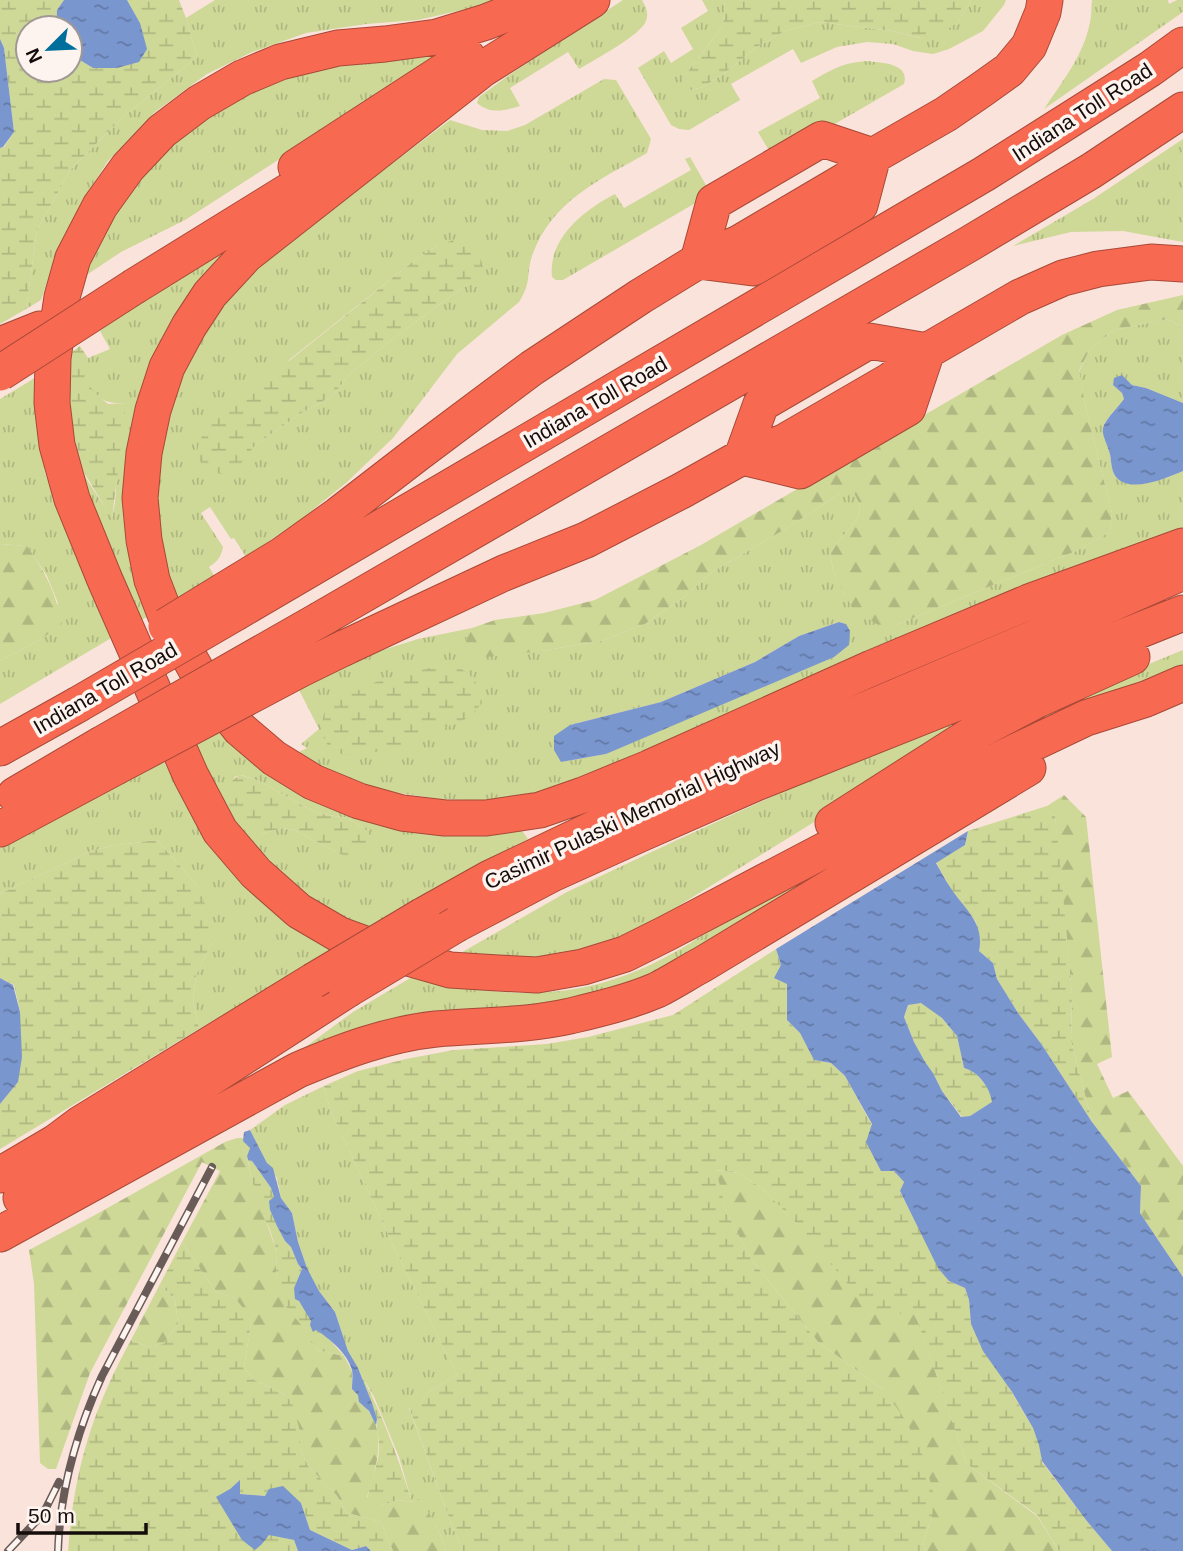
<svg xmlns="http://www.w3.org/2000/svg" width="1183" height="1551" viewBox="0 0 1183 1551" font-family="Helvetica,sans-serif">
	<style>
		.grass { fill: url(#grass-tufts); fill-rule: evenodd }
		.forest { fill: url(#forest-firs) }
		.wetland { fill: url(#wetland-marsh) }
		.water { fill: url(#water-ripples); fill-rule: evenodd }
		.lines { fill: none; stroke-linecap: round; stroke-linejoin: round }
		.highway-casing { stroke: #a84938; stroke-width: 37 }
		.highway { stroke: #f76a51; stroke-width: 35 }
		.rail-casing { stroke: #695c58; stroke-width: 8 }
		.rail { stroke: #fdf4f0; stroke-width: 5; stroke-dasharray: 16; stroke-linecap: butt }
		.highway-bridge-casing { stroke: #a84938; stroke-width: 37; stroke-linecap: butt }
		.highway-bridge { stroke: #f76a51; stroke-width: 35 }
		.labels { text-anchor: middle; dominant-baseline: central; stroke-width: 7; stroke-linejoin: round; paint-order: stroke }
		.street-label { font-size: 21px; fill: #150d0b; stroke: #fdf4f0 }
	</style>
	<defs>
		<pattern id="grass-tufts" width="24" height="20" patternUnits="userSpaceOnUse" patternTransform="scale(1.75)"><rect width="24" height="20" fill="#ced897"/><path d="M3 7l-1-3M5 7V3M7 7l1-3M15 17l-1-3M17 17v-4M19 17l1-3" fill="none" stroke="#b0b881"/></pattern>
		<pattern id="forest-firs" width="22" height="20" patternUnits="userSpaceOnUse" patternTransform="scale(1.75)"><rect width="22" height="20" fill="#ced897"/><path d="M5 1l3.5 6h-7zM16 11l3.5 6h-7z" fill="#b0b881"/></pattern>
		<pattern id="wetland-marsh" width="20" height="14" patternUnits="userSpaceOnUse" patternTransform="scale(1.75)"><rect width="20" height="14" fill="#ced897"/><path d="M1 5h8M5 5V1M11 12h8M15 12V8" fill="none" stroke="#b0b881"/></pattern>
		<pattern id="water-ripples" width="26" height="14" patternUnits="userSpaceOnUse" patternTransform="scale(1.75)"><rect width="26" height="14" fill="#7a96cf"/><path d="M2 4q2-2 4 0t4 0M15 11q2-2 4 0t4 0" fill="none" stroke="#6379a6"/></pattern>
	</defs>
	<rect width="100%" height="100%" fill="#fae3db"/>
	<path class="grass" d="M215,0H495L475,7L418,20L366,24L306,33L250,53L207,74L155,112L108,161L82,201L57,252L41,300L26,309L37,230L70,170L122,118L197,57L186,18Z
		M623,0H642C646,7 649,13 646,21C641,35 594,60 579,69L568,52L510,88L520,106C505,110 491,115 477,103L479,97L512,73Z
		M702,0H725L723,26L685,75L691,90L703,87L726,72L757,47L785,31L819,22L893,31L920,38L957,23L971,0H1006L1004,5L983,31L949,49L933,54L913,51L893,44L867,42L837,47L801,63L793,49L731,84L740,100L689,130L679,129L671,125L638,68L664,51L671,63L693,49L681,28L708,11Z
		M1092,0H1168L1169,4L1177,0H1183V12L1044,109C1062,82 1084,55 1090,22C1092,15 1091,7 1092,0Z
		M457,45L185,220L121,252L73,284L91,241L163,144L277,72Z
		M867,61C882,63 910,63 904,84L774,159L758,132L820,98L812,81C833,69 842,63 867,61Z
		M604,79L616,80L651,139L647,153C600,180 552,200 532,256C526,274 532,282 519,302L457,354L393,438L346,483L300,520L246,557L234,538L231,539L210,507L201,513L223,547C221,557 218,561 209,567L215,577L178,599L166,566L158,526L156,483L162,436L177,384L227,294L270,255L450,120L482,130L507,131L525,125ZM438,246L469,283L391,340L349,375L332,396L300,414L255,445L289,360L416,259Z
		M1183,139V242L1123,231L1071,232L1013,246L1093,199Z
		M690,157L711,194L563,280H556L552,277C548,238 584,210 615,194L624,208L691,170L685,159Z
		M277,216L168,346L149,616L136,623L67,444L89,483L112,518L115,503L118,457L125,403C101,404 98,397 83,379L88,358L110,349L100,331L133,306Z
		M1168,319L1183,328V403L1146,388L1132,385L1122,376L1114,385L1122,393L1124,399C1120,405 1106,419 1104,425C1100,433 1107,443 1109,451C1112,459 1110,469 1116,477C1130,493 1167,478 1183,471V529L1122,549L1023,586L580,778L524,797L488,801L439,799L392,792L341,778L299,752L307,748L301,744L319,729L299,690L367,655L418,639L472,628L466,640L541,651L601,641L645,624L684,597L712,572L787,528L841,493H854L860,505L858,518L830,552L833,570L844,594L878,625H896L1076,551L1110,532L1112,513L1086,409L1079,372L1090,349L1114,330ZM839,622L846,624L606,754L561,762L570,725L661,702L755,662L799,636Z
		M35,378L37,416L45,473L113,637L0,704V661L41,639L58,603L47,576L27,546L0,544V399Z
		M1183,650V666L971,763L977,748L1115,678Z
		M995,705L997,709L675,908L628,935L582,951L543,958L450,959L567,892L677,840L804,782Z
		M224,729L263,760L517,824L528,839L456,877L360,935L317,910L231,827L190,746ZM242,775L261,782L305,807L322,814L348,818L365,829L370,836L342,855L294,830L283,828L261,834L234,777Z
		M163,760L194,817L256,896L297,931L333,951L199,1029L193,1000L196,975L212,942L196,884L157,840L118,845L93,850L0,894V848Z
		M908,822L682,964L598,998L308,1055L304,1048L353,1012L412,977C510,1000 585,1003 675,952C696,941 714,926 734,915C791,882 850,853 908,822Z
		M324,1086L330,1109L394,1247L457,1375L427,1393L422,1401L409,1408L451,1523L463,1551H446L440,1534L421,1499L412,1502L399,1457L385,1423L374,1397L348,1351L335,1312L319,1291L307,1268L298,1242L292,1213L281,1198L277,1178L267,1163L250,1130L285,1105Z"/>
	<path class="forest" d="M1183,295V328L1168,319L1114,330L1090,349L1079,371L1086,409L1112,513L1110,532L1076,551L896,625H878L854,610L844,594L833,570L830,552L858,518L860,505L854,493H841L787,528L712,572L684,597L645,624L601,641L541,651L487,657L470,649L466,639L472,628L495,620L544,613L595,600L701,545L1062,335L1117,310Z
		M0,544L27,546C46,574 55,590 62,624L41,639L0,661Z
		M1064,795L1086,817L1112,1057L1097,1064L1113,1098L1128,1091L1183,1166V1277L1140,1213L1141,1186L1092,1122L1071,1041L1072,995L1055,816L1047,806Z
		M237,1138H245L250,1148L247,1156L251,1177L277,1253L276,1278L317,1350L344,1356L352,1371V1389L359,1395V1402C390,1425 377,1466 367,1497L381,1505L399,1500L412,1502L421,1498L440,1534L446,1551H393L381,1522L347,1513L337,1496L308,1466L300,1449V1432L286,1395L254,1380L244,1367L251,1324L235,1298L216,1292L182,1242L220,1171L202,1162L90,1373L56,1469H48L40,1463L34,1284L29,1250L95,1215L225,1142Z
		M715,1170L738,1173L762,1188L798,1225L908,1292L967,1464L1037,1516L1059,1551H925L923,1542L932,1518L884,1390L818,1342L751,1259L727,1213Z
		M160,1284L175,1300L178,1324L163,1344L149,1347L131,1340Z"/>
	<path class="wetland" d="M0,0H64L57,10L56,28H28V70H70V54L93,68L140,23L127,0H179L186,18L197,57L122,118L70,170L37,230L26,309L0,324V148L4,147L14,132L4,48L0,39Z
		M725,0H971L957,23L937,36L921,38L893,31L819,22L785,31L757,47L726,72L703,87L691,90L683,82L685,75L723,26Z
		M458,238C473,246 480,251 483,268L469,283L391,340L349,375L332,396L300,414L255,445L239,466L221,474L205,470C193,450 197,444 209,425L416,259L438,246Z
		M80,346L88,358L84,379L96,394L108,404L126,403L112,519L67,444L64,358Z
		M455,665C473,676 479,681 482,703L470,717L401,747L355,756L334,753C319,736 320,727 326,706L376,682L433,667Z
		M241,775L261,782L305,807L322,814L348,818L365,829L370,836L368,844L348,857L342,855L294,830L283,828L261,834H250C245,829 239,824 234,818C224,805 224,781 241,775Z
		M1047,806L1055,816L1060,861L1072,995L1071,1041L1092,1122L1042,1045L1018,1013L997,979L993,963L979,951L976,922L950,888L936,862L965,845L968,831Z
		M157,840L196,884L209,913L212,942L196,975L193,1000L199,1029L0,1149V1104L18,1082L20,1012L14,985L0,978V894L93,850L118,845Z
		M776,949L787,984V1020L800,1033L814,1060L831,1063L845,1076L872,1125L894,1171L904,1182L900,1192L919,1228L949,1281L965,1288L969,1300L971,1324L1033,1428L1040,1445L1042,1462L1086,1520L1112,1551H1059L1037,1515L967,1464L908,1293L900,1316L877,1312L858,1296L798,1225L762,1188L738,1173L716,1170L727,1213L751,1259L818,1342L884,1390L904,1418L920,1447L934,1494L932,1518L923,1542L925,1551H463L451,1523L409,1407L415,1402L422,1401L427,1393L457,1375L394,1247L330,1109L324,1086L358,1071L406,1059L454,1050L547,1044L588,1037L673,1015Z
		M921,1002L942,1018L957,1036L964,1068C979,1072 990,1088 993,1102L970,1116L962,1117L942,1091L933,1073L925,1063L914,1042L904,1017L908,1005Z
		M248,1160L252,1161L271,1188L274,1197L270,1210L285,1241L291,1247L298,1264L302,1269L294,1288L299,1301L312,1321L310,1325L314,1331L316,1329L329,1339L344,1356L317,1350L302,1326L283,1303L276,1278L277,1253L270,1230L262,1213L251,1177Z
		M182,1242L216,1292L235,1298L248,1314L251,1324L244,1367L254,1380L286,1395L294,1407L300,1432V1449L308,1466L337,1496L347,1513L381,1522L393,1551H371L366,1546L352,1550L310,1530L301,1503L265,1496L240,1494L239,1481L230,1489L262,1544L268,1534L294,1540L298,1551H68C74,1470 92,1411 131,1340L149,1347L163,1344L178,1324L175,1300L160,1284Z
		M358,1368C382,1414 397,1453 412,1502L399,1500L381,1505H367C367,1485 379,1468 379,1448C380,1438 375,1429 377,1419Z"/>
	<path class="water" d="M64,0H127L140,23L147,49L139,62L117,68H93L70,54V28H56L57,10Z
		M0,39L4,48L14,132L3,147L0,148Z
		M1122,375L1132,385L1146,388L1183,403V471C1167,478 1130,494 1116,477C1110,469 1112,459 1109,451C1107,443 1100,433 1104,425C1107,418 1119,406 1124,399L1122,393L1113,385L1114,378Z
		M839,622L846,624L850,631L849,645L834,657L606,754L561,762L554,750V736L570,725L661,702L755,662L799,636Z
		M968,831L965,845L936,863C941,871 945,880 950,887C964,909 985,922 979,951L993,963L997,979L1018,1013L1042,1045L1092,1122L1141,1186L1140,1213L1183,1277V1551H1112L1086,1520L1042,1461L1039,1445L1033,1428L1012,1392L983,1351L971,1324L969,1300L965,1288L949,1281L938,1268L900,1191L904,1182L894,1171H881L866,1142L872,1124L845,1076L831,1063L814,1060L800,1033L787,1020V984L774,978L781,965L776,949ZM921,1003L942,1018L957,1036L964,1068C979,1072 990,1088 992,1102L970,1116L961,1117L942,1091L933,1073L925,1062L914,1042L904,1017L908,1005Z
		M0,978L13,985L20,1012L22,1057L18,1082L0,1104Z
		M250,1130L267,1163L273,1168L281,1198L292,1213L298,1242L307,1268L319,1291L335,1312L348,1351L358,1368L372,1403L377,1419L376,1425L369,1411L359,1402L358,1395L352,1389C352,1383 353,1376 352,1370C347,1353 330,1339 316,1330L313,1332L310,1325L311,1321L299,1301L295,1299L294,1288L302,1269L298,1264L291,1247L285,1241L277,1226L270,1210L269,1201L274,1197L271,1188L252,1161L248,1160L247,1156L250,1148L243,1141L244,1132Z
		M240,1480V1494L265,1496L269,1489L283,1486L301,1503L310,1530L352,1550L366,1546L371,1551H298L294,1540L269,1535L262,1544L255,1550L242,1540L216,1497L230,1489Z"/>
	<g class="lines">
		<defs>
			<path id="highway" d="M541,0L486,22L437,37L385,44L338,48L280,62L242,78L199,103L162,131L128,167L100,206L73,258L62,297L53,358L52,403L57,445L72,499L105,580L191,776L220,831L256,873L299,911L340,935L387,952L450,970L498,973L537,975L583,967L625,954L667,933L979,769L1086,718L1146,699L1183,683
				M479,72L246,255L210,294L189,326L167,367L153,410L144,453L140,498L144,540L152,580L165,614L203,682L240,729L274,758L313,782L359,801L402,813L445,818H486L540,810L583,795L649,768L872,668L1029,602L1183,546
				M459,84L592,0
				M296,167L467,56
				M698,261L714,202L822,139L873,156
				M698,261L753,268L860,205L873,156
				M135,286L329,166
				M0,345L40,329
				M742,457L800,471L908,408L927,351
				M742,457L761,404L869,341L927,351
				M223,591L282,555L338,515L417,454L532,368L641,296L698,261L739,243L846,180L873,156L946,114L981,90L1009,70L1029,46L1043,12L1045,0
				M237,612L984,174L1150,69L1183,45
				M321,619L969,244L1091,171L1183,110
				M344,648L504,573L586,540L681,491L742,457L784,442L891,380L927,351L1020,297L1063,278L1098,269L1151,262L1183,264
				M0,748L77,705
				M15,795L100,745
				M833,823L974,733L1037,700L1132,657
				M0,829L114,768
				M422,916L490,878L660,797L1034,638L1183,572
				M457,924L552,874L638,835L756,783L1183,613
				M0,1175L56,1142L80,1124L313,981
				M21,1198L108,1144L347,990
				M0,1234L298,1070C343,1051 388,1034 436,1029C481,1025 526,1026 570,1016C599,1009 629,1002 657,990C673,982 688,972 703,964L1028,768"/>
		</defs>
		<use href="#highway" class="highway-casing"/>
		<use href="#highway" class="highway"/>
		<defs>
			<path id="rail" d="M8,1551L43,1514L59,1482
				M58,1551C60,1490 77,1431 102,1376L212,1167"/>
		</defs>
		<use href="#rail" class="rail-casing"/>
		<use href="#rail" class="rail"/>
		<defs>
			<path id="highway-bridge" d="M0,373L135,286
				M166,626L223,591
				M77,705L237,612
				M100,745L321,619
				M114,768L301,669L344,648
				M313,981L422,916
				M347,990L457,924"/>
		</defs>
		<use href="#highway-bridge" class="highway-bridge-casing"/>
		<use href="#highway-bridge" class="highway-bridge"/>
	</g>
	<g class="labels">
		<g class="street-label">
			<text transform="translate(1082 112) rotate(-33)">Indiana Toll Road</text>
			<text transform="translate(595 402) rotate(-30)">Indiana Toll Road</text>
			<text transform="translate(105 688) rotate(-30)">Indiana Toll Road</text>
			<text transform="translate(632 815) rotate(-25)">Casimir Pulaski Memorial Highway</text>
		</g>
	</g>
	<g transform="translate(49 49) rotate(246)"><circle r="33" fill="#fdf4f0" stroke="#a09894" stroke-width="2"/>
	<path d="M0-5L12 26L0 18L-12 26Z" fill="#006f9b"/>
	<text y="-10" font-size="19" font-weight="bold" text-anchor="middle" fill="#150d0b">N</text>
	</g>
	<path d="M18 1523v10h128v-10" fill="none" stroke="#150d0b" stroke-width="3.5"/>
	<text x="28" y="1523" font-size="21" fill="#150d0b" stroke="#fdf4f0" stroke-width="5" paint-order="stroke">50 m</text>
</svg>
